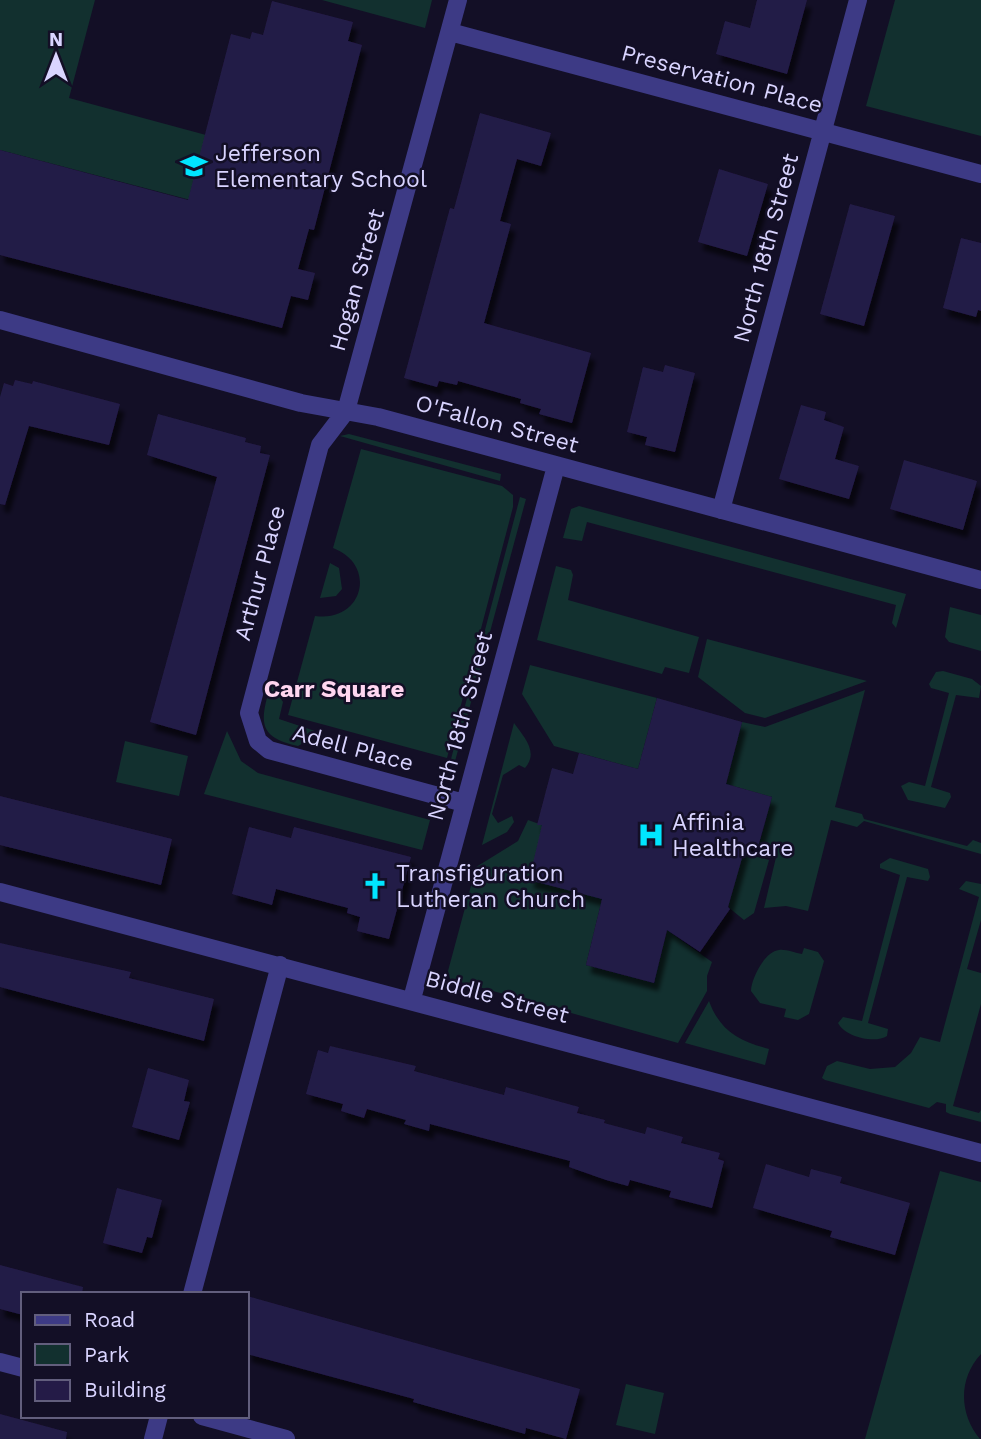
<svg xmlns="http://www.w3.org/2000/svg" width="981" height="1439" viewBox="0 0 981 1439" font-family="'Work Sans',sans-serif">
	<style>
		.green { fill: #12302f }
		.building { fill: #241b47; filter: url(#shadow) }
		.lines { fill: none; stroke-linecap: round; stroke-linejoin: round }
		.street { stroke: #3d3a85; stroke-width: 18 }
		.labels { text-anchor: middle; dominant-baseline: central; stroke-width: 5; stroke-linejoin: round; paint-order: stroke }
		.street-label { font-size: 23px; fill: #d9d4ff; stroke: #130f26 }
		.poi-label { font-size: 23px; fill: #d9d4ff; stroke: #130f26; text-anchor: start }
		.neighbourhood-label { font-size: 24px; font-weight: bold; fill: #ffd6f0; stroke: #130f26 }
	</style>
	<defs>
		<filter id="shadow"><feDropShadow dx="4.5" dy="8" stdDeviation="2" flood-color="#0009"/></filter>
	</defs>
	<rect width="100%" height="100%" fill="#130f26"/>
	<path class="green" d="M0,0H95L69,98L206,135L202,203L0,150Z
		M322,0H432L425,28Z
		M895,0H981V136L866,106Z
		M349,434L501,474L500,481L340,436Z
		M361,449L502,486L513,495V507L447,758L288,715L315,616C363,623 378,565 333,548Z
		M520,497L526,499L454,765L451,759Z
		M579,506L906,594L896,628L892,623L896,605L587,522L582,541L563,538L571,509Z
		M330,563L339,568L342,589L336,596L320,598Z
		M556,566L571,570L573,575L568,600L699,637L689,673L665,667L662,674L537,640Z
		M950,607L981,615V651L949,642L945,637Z
		M707,639L867,681L765,718L745,713L698,677Z
		M530,665L657,698L638,769L554,746L522,694Z
		M943,671L972,679L981,686L979,698L956,695L931,787L950,793L951,797L945,808L908,800L901,786L909,782L925,786L949,693L931,688L929,684L936,672Z
		M271,683L283,702L279,719L321,733L298,746C255,737 261,719 271,683Z
		M865,690L835,807L862,814L864,819L967,846L973,840L981,843V854L864,821L857,827L831,820L808,911L786,906L764,908L777,853L758,847L772,797L726,784L742,722L765,727Z
		M514,723C524,737 539,752 525,768L519,765L503,775L492,814L498,823L512,816L514,822L507,832L482,845Z
		M227,731L241,761L258,773L430,820L422,850L204,794Z
		M125,741L188,756L179,796L116,782Z
		M528,820L542,825L602,899L586,965L654,983L667,930L712,962L707,976V991L678,1043L450,979L448,971L476,867L518,841Z
		M743,853L769,860L754,913L744,920L728,907Z
		M890,858L928,869L930,877L928,881L907,877L868,1023L888,1029L887,1036C875,1044 845,1037 838,1023L843,1017L862,1021L900,875L880,868V864Z
		M966,881L981,884V920L967,969L981,973V1004L953,1106L979,1113L981,1110V1122L950,1114L946,1112V1104L937,1102L929,1108L825,1080L822,1078L827,1066L837,1061L870,1069L895,1067L911,1053L920,1037L940,1042L979,897L959,889Z
		M804,948L818,952L824,961L809,1014L798,1020L784,1017L786,1009L760,1003L751,991C751,979 765,951 779,950C786,949 795,953 802,954Z
		M709,1001C720,1031 739,1041 769,1049L765,1065L685,1043Z
		M940,1171L981,1182V1354C958,1379 959,1414 980,1439H865Z
		M626,1384L664,1393L655,1434L616,1425Z"/>
	<path class="building" d="M757,0H807L787,74L716,54L725,21L750,28Z
		M272,1L353,22L348,41L362,45L314,230L309,229L298,269L315,273L308,300L291,296L282,328L0,255V150L188,200L231,34L250,39L252,32L263,35Z
		M480,113L551,133L541,166L517,159L500,221L511,224L484,323L591,353L572,423L539,414L541,409L520,403L521,399L458,381L457,385L439,381L437,387L404,378L450,208L454,209Z
		M719,169L768,184L747,256L698,242Z
		M850,204L895,216L864,326L820,314Z
		M961,238L981,243V311L978,310L976,317L943,308Z
		M665,365L695,373L675,452L645,445L647,437L627,432L643,367L663,372Z
		M15,380L32,384L33,381L120,404L109,445L29,426L5,505L0,504V397L4,383L13,386Z
		M801,405L826,412L824,420L844,427L835,459L859,466L849,499L779,479Z
		M158,414L246,438L245,442L261,446L260,453L270,455L196,735L150,722L217,477L147,455Z
		M904,460L977,481L963,530L890,509Z
		M657,698L742,722L726,784L772,797L758,847L746,844L728,907L730,909L700,952L667,930L654,983L586,965L602,899L529,880L542,825H537L552,768L573,774L579,753L638,769Z
		M0,796L172,839L161,885L0,845Z
		M249,827L291,838L294,827L411,857L389,939L357,931L360,917L347,913L348,908L276,889L272,905L232,894Z
		M0,943L131,972L129,978L214,999L204,1041L0,987Z
		M330,1046L416,1066L414,1071L504,1095L506,1087L579,1107L577,1113L605,1120L604,1123L645,1134L647,1127L683,1137L681,1143L720,1153L718,1159L724,1161L712,1208L669,1197L671,1191L630,1180L628,1186L606,1180L569,1167L570,1161L430,1124L429,1131L404,1124L406,1120L367,1109L364,1118L341,1111L343,1104L306,1094L318,1050L328,1053Z
		M148,1068L189,1080L184,1101L190,1102L179,1140L132,1127Z
		M766,1164L809,1177L811,1169L842,1177L840,1183L910,1203L895,1255L830,1237L832,1231L753,1208Z
		M117,1188L162,1200L152,1238L147,1237L142,1253L103,1243Z
		M0,1265L83,1287L82,1294H23V1315L0,1309Z
		M247,1296L580,1389L566,1439L526,1428L525,1434L413,1402L414,1399L247,1354Z
		M0,1414L67,1432L66,1439H0Z"/>
	<g class="lines">
		<path class="street" d="M458,0L346,411L320,445L249,713L258,741L269,750L464,803
			M450,32L981,174
			M0,320L301,403L378,417L981,580
			M721,510L858,0
			M0,892L981,1153
			M412,999L556,466
			M192,1294L280,965
			M0,1362L23,1368
			M202,1416L286,1439
			M153,1439L159,1416"/>
	</g>
	<defs>
		<symbol id="school-bare" viewBox="-9 -9 18 18"><path d="M0-5L7-2L0 1L-7-2ZM-4 1L0 2.5L4 1V4Q0 6-4 4Z" fill="#00e5ff" stroke="#130f26" stroke-width="2.5" paint-order="stroke"/></symbol>
		<symbol id="hospital-bare" viewBox="-9 -9 18 18"><path d="M-5-5h3v3.5h4V-5h3V5h-3V1.5h-4V5h-3Z" fill="#00e5ff" stroke="#130f26" stroke-width="2.5" paint-order="stroke"/></symbol>
		<symbol id="church-bare" viewBox="-9 -9 18 18"><path d="M-1.2-6h2.4v3.5h3.3v2.4h-3.3V6h-2.4V-.1h-3.3v-2.4h3.3Z" fill="#00e5ff" stroke="#130f26" stroke-width="2.5" paint-order="stroke"/></symbol>
	</defs>
	<g fill-rule="evenodd">
		<use href="#school-bare" x="175" y="147" width="38" height="38"/>
		<use href="#hospital-bare" x="632" y="816" width="38" height="38"/>
		<use href="#church-bare" x="356" y="867" width="38" height="38"/>
	</g>
	<g class="labels">
		<g class="street-label">
			<text transform="translate(722 79) rotate(15)">Preservation Place</text>
			<text transform="translate(766 248) rotate(-75)">North 18th Street</text>
			<text transform="translate(357 280) rotate(-74)">Hogan Street</text>
			<text transform="translate(497 424) rotate(15)">O'Fallon Street</text>
			<text transform="translate(260 573) rotate(-75)">Arthur Place</text>
			<text transform="translate(460 726) rotate(-75)">North 18th Street</text>
			<text transform="translate(353 748) rotate(15)">Adell Place</text>
			<text transform="translate(497 997) rotate(15)">Biddle Street</text>
		</g>
		<g class="poi-label">
			<text x="215" y="153">Jefferson<tspan x="215" dy="26">Elementary School</tspan></text>
			<text x="672" y="822">Affinia<tspan x="672" dy="26">Healthcare</tspan></text>
			<text x="396" y="873">Transfiguration<tspan x="396" dy="26">Lutheran Church</tspan></text>
		</g>
		<g class="neighbourhood-label">
			<text x="334" y="689">Carr Square</text>
		</g>
	</g>
	<rect x="21" y="1292" width="228" height="126" fill="#130f26" stroke="#625e7d" stroke-width="2"/>
	<rect x="35" y="1315" width="35" height="10" fill="#3d3a85" stroke="#625e7d" stroke-width="2"/>
	<text x="84" y="1327" font-size="21" fill="#d9d4ff">Road</text>
	<rect x="35" y="1344" width="35" height="21" fill="#12302f" stroke="#625e7d" stroke-width="2"/>
	<text x="84" y="1362" font-size="21" fill="#d9d4ff">Park</text>
	<rect x="35" y="1380" width="35" height="21" fill="#241b47" stroke="#625e7d" stroke-width="2"/>
	<text x="84" y="1397" font-size="21" fill="#d9d4ff">Building</text>
	<g transform="translate(56 56)" stroke="#130f26" stroke-width="5" paint-order="stroke">
	<path d="M0-5L12 26L0 18L-12 26Z" fill="#d9d4ff"/>
	<text y="-10" font-size="19" font-weight="bold" text-anchor="middle" fill="#d9d4ff">N</text>
	</g>
</svg>
